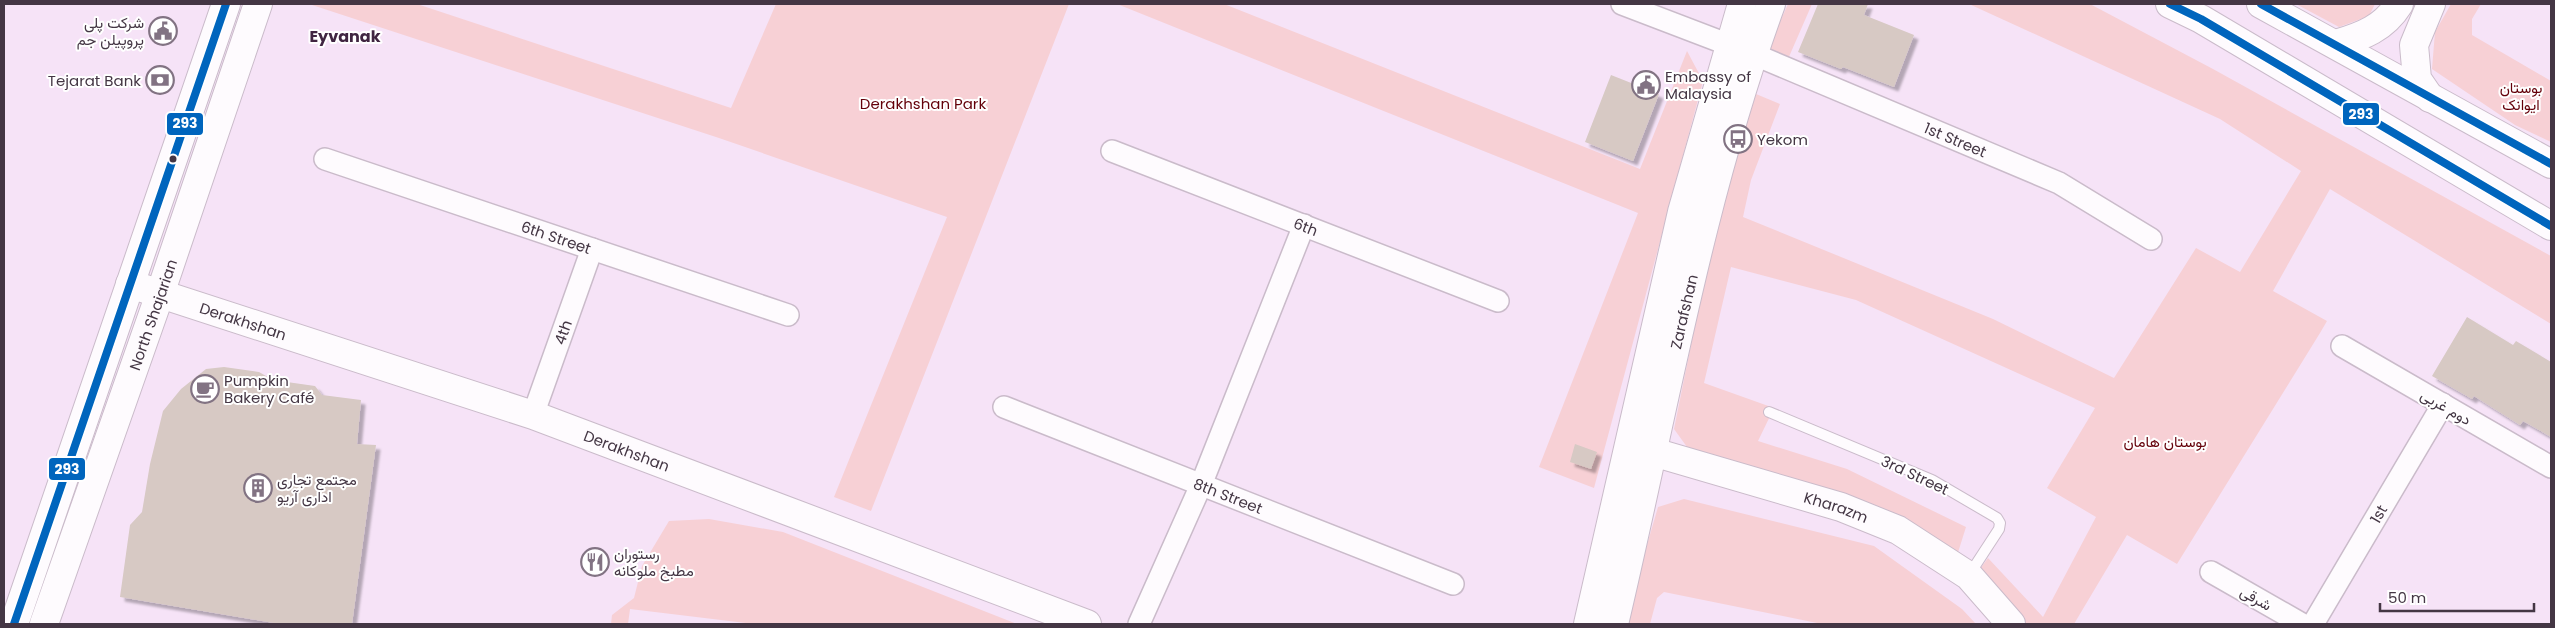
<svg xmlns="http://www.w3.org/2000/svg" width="2555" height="628" viewBox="0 0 2555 628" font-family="Poppins,Vazirmatn,sans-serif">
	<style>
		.green { fill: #f7d0d5 }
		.building { fill: #d7c9c4; filter: url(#shadow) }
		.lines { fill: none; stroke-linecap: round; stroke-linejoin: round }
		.lane-casing { stroke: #cabbca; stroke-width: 12 }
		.street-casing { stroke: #cabbca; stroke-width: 24 }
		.secondary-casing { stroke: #cabbca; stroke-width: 30 }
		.lane { stroke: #fefbfe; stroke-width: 10 }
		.street { stroke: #fefbfe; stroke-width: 21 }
		.secondary { stroke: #fefbfe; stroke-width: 28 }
		.bus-1-casing { stroke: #fff; stroke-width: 11 }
		.bus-1 { stroke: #0065bd; stroke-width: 8 }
		.bus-dot { fill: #443644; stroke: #fff; stroke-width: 2 }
		.labels { text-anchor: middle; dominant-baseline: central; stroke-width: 4; stroke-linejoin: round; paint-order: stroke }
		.poi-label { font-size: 15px; fill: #443644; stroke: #fff; text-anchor: start }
		.park-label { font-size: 15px; fill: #640009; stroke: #fff }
		.street-label { font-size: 15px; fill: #443644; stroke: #fff }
		.neighbourhood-label { font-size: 16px; font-weight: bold; fill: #402541; stroke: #fff }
		.line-badge { stroke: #fff; stroke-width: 2 }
		.badge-label { font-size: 14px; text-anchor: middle; font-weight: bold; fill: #fff }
	</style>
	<defs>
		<filter id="shadow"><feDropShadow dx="4.5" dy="4.5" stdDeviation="1" flood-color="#0004"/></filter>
	</defs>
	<rect width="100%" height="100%" fill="#f6e3f7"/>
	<path class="green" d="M309,4H417L731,108L776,4H1069L871,511L834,497L947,217L719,138Z
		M1117,4H1224L1640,169L1687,51L1703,81L1594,488L1539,467L1638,213Z
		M1788,4H1812L1788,59L1768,49Z
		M1969,4H2090L2213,69L2551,256V324L2330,189L2273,291L2327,321L2320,333L2177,564L2127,535L2074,624H2014L1977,573L1988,558L2043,617L2096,517L2047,488L2095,408L1856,300L1731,267L1704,383L1774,408L1758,441L1847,469L1966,527L1955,562L1695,458L1674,429L1715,226L1756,94L1780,104L1751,180L1743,217L1993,319L2114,378L2196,248L2240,272L2301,171L2220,119Z
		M2296,4H2375L2369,16L2339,27Z
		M2451,4H2481L2472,19V35L2551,81V142L2515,125L2432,69L2435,32Z
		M1684,499L1874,546L1962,609L1976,624H1822L1664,592L1657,598L1650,624H1624L1658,507Z
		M709,519L783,532L1017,624H754L630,609L628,624H611L612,615L634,598L642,566L669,521Z"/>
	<path class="building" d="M1818,4H1868L1864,15L1914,35L1894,87L1843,67L1841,69L1798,52Z
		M1611,75L1659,94L1633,161L1585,142Z
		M2467,317L2513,345L2516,341L2551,362V437L2523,421L2520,425L2474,396L2472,399L2432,376Z
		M224,367L259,372L273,380L315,386L322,395L361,400L357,444L376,445L352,624H280L120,597L130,525L142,512L150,464L163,411L181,389L206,369Z
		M1575,444L1597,452L1591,469L1570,462Z"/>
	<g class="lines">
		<defs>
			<path id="lane" d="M1769,412L1932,480L1997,518L2000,523L1999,529L1969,575"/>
			<g id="street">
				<path id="s1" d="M1622,4L1753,54L2059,183L2151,239"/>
				<path id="s2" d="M1112,151L1498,301"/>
				<path id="s3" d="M325,159L788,315"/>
				<path d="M2342,346L2551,467"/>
				<path id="s4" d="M1004,407L1453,584"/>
				<path id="s5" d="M533,415L592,249"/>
				<path d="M2211,572L2302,624"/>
				<path d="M1139,624L1201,485L1304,225"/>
				<path id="s6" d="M2313,624L2443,404"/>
			</g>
			<g id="secondary">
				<path d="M2170,4L2201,19L2551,226"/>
				<path d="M2261,4L2551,164"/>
				<path d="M2336,44C2363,36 2384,28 2399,4"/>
				<path d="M2430,98L2417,79L2414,45L2431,4"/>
				<path id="s7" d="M130,284L533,415L1087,624"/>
				<path id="s8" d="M1636,447L1841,507L1898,530L1969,576L2011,624"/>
				<path d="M14,624L226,4"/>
				<path id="s9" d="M44,624L160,294L258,4"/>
				<path d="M1588,624L1682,212L1742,4"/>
				<path id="s10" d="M1614,624C1663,417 1698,204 1771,4"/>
			</g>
		</defs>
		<use href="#lane" class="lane-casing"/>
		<use href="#street" class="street-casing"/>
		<use href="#secondary" class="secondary-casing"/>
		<use href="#lane" class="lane"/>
		<use href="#street" class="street"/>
		<use href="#secondary" class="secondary"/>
		<defs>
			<path id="bus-1" d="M2170,4L2201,19L2551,226
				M2261,4L2551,164
				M14,624L226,4"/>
		</defs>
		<use href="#bus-1" class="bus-1-casing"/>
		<use href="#bus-1" class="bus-1"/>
	</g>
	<defs>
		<symbol id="civic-ring" viewBox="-11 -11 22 22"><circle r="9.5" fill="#fff" stroke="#827383" stroke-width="1.5"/><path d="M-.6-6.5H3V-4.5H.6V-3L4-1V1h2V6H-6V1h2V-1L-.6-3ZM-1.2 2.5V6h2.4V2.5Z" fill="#827383"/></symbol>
		<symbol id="bank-ring" viewBox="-11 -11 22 22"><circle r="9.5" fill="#fff" stroke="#827383" stroke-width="1.5"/><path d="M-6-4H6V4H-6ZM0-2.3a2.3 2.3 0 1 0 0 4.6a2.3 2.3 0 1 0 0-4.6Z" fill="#827383"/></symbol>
		<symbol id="bus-ring" viewBox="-11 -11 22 22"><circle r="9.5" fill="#fff" stroke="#827383" stroke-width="1.5"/><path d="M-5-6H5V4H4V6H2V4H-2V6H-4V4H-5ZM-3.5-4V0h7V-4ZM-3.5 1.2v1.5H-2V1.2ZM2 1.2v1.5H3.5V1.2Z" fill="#827383"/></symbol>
		<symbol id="cafe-ring" viewBox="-11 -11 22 22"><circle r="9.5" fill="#fff" stroke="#827383" stroke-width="1.5"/><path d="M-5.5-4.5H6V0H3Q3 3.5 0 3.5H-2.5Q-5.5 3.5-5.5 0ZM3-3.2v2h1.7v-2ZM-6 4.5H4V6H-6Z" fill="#827383"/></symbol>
		<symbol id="building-ring" viewBox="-11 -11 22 22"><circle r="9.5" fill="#fff" stroke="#827383" stroke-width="1.5"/><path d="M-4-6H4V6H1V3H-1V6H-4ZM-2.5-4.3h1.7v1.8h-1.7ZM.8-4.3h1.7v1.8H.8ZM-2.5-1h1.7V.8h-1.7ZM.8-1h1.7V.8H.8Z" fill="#827383"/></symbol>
		<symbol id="restaurant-ring" viewBox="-11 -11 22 22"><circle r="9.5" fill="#fff" stroke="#827383" stroke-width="1.5"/><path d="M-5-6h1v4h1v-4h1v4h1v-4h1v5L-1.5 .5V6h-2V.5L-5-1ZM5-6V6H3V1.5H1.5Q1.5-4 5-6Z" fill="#827383"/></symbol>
	</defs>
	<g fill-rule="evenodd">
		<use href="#civic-ring" x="147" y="15" width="32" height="32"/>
		<use href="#bank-ring" x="144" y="64" width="32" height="32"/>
		<use href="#civic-ring" x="1630" y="69" width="32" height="32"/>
		<use href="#bus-ring" x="1722" y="123" width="32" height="32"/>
		<use href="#cafe-ring" x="189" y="373" width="32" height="32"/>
		<use href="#building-ring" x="242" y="472" width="32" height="32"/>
		<use href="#restaurant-ring" x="579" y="546" width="32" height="32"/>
	</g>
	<circle class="bus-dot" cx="173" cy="159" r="4.5"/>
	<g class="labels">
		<g class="poi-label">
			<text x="144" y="22" text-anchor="end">شرکت پلی<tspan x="144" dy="17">پروپیلن جم</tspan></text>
			<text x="1665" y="76">Embassy of<tspan x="1665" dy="17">Malaysia</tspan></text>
			<text x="141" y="80" text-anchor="end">Tejarat Bank</text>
			<text x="1757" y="139">Yekom</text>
			<text x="224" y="380">Pumpkin<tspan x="224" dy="17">Bakery Café</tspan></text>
			<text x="277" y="479">مجتمع تجاری<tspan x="277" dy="17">اداری آريو</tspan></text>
			<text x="614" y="553">رستوران<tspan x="614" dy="17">مطبخ ملوکانه</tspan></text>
		</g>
		<g class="park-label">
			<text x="2521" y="87">بوستان<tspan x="2521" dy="17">ایوانک</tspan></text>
			<text x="923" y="103">Derakhshan Park</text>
			<text x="2165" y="441">بوستان هامان</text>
		</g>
		<g class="street-label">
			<text stroke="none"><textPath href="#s1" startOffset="360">1st Street</textPath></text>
			<text stroke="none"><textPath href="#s2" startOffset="208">6th</textPath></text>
			<text stroke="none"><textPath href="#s3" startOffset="244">6th Street</textPath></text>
			<text stroke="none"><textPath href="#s10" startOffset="320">Zarafshan</textPath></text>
			<text stroke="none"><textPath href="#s9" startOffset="328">North Shajarian</textPath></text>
			<text stroke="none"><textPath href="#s7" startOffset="119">Derakhshan</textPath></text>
			<text stroke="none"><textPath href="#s5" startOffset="88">4th</textPath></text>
			<text transform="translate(2446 407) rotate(30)">دوم غربی</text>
			<text stroke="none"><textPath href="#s7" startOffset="524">Derakhshan</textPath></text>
			<text transform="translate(1915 475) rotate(25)">3rd Street</text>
			<text stroke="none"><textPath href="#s4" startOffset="241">8th Street</textPath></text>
			<text stroke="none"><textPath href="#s8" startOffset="209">Kharazm</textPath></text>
			<text stroke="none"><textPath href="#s6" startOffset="128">1st</textPath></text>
			<text transform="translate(2256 598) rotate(30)">شرقی</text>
		</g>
		<g class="neighbourhood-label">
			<text x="345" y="36">Eyvanak</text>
		</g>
	</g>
	<g class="line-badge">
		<rect x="2342" y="102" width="38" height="24" rx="5" fill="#0065bd"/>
		<rect x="166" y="112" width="38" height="24" rx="5" fill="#0065bd"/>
		<rect x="48" y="457" width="38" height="24" rx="5" fill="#0065bd"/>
	</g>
	<g class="badge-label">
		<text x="2361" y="119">293</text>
		<text x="185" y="128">293</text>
		<text x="67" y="474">293</text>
	</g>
	<rect width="2555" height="628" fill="none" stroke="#443644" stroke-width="10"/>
	<path d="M2380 603v8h154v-8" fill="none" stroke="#443644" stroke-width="2.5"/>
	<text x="2388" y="603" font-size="15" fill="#443644" stroke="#ffffff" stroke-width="4" paint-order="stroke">50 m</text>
</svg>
